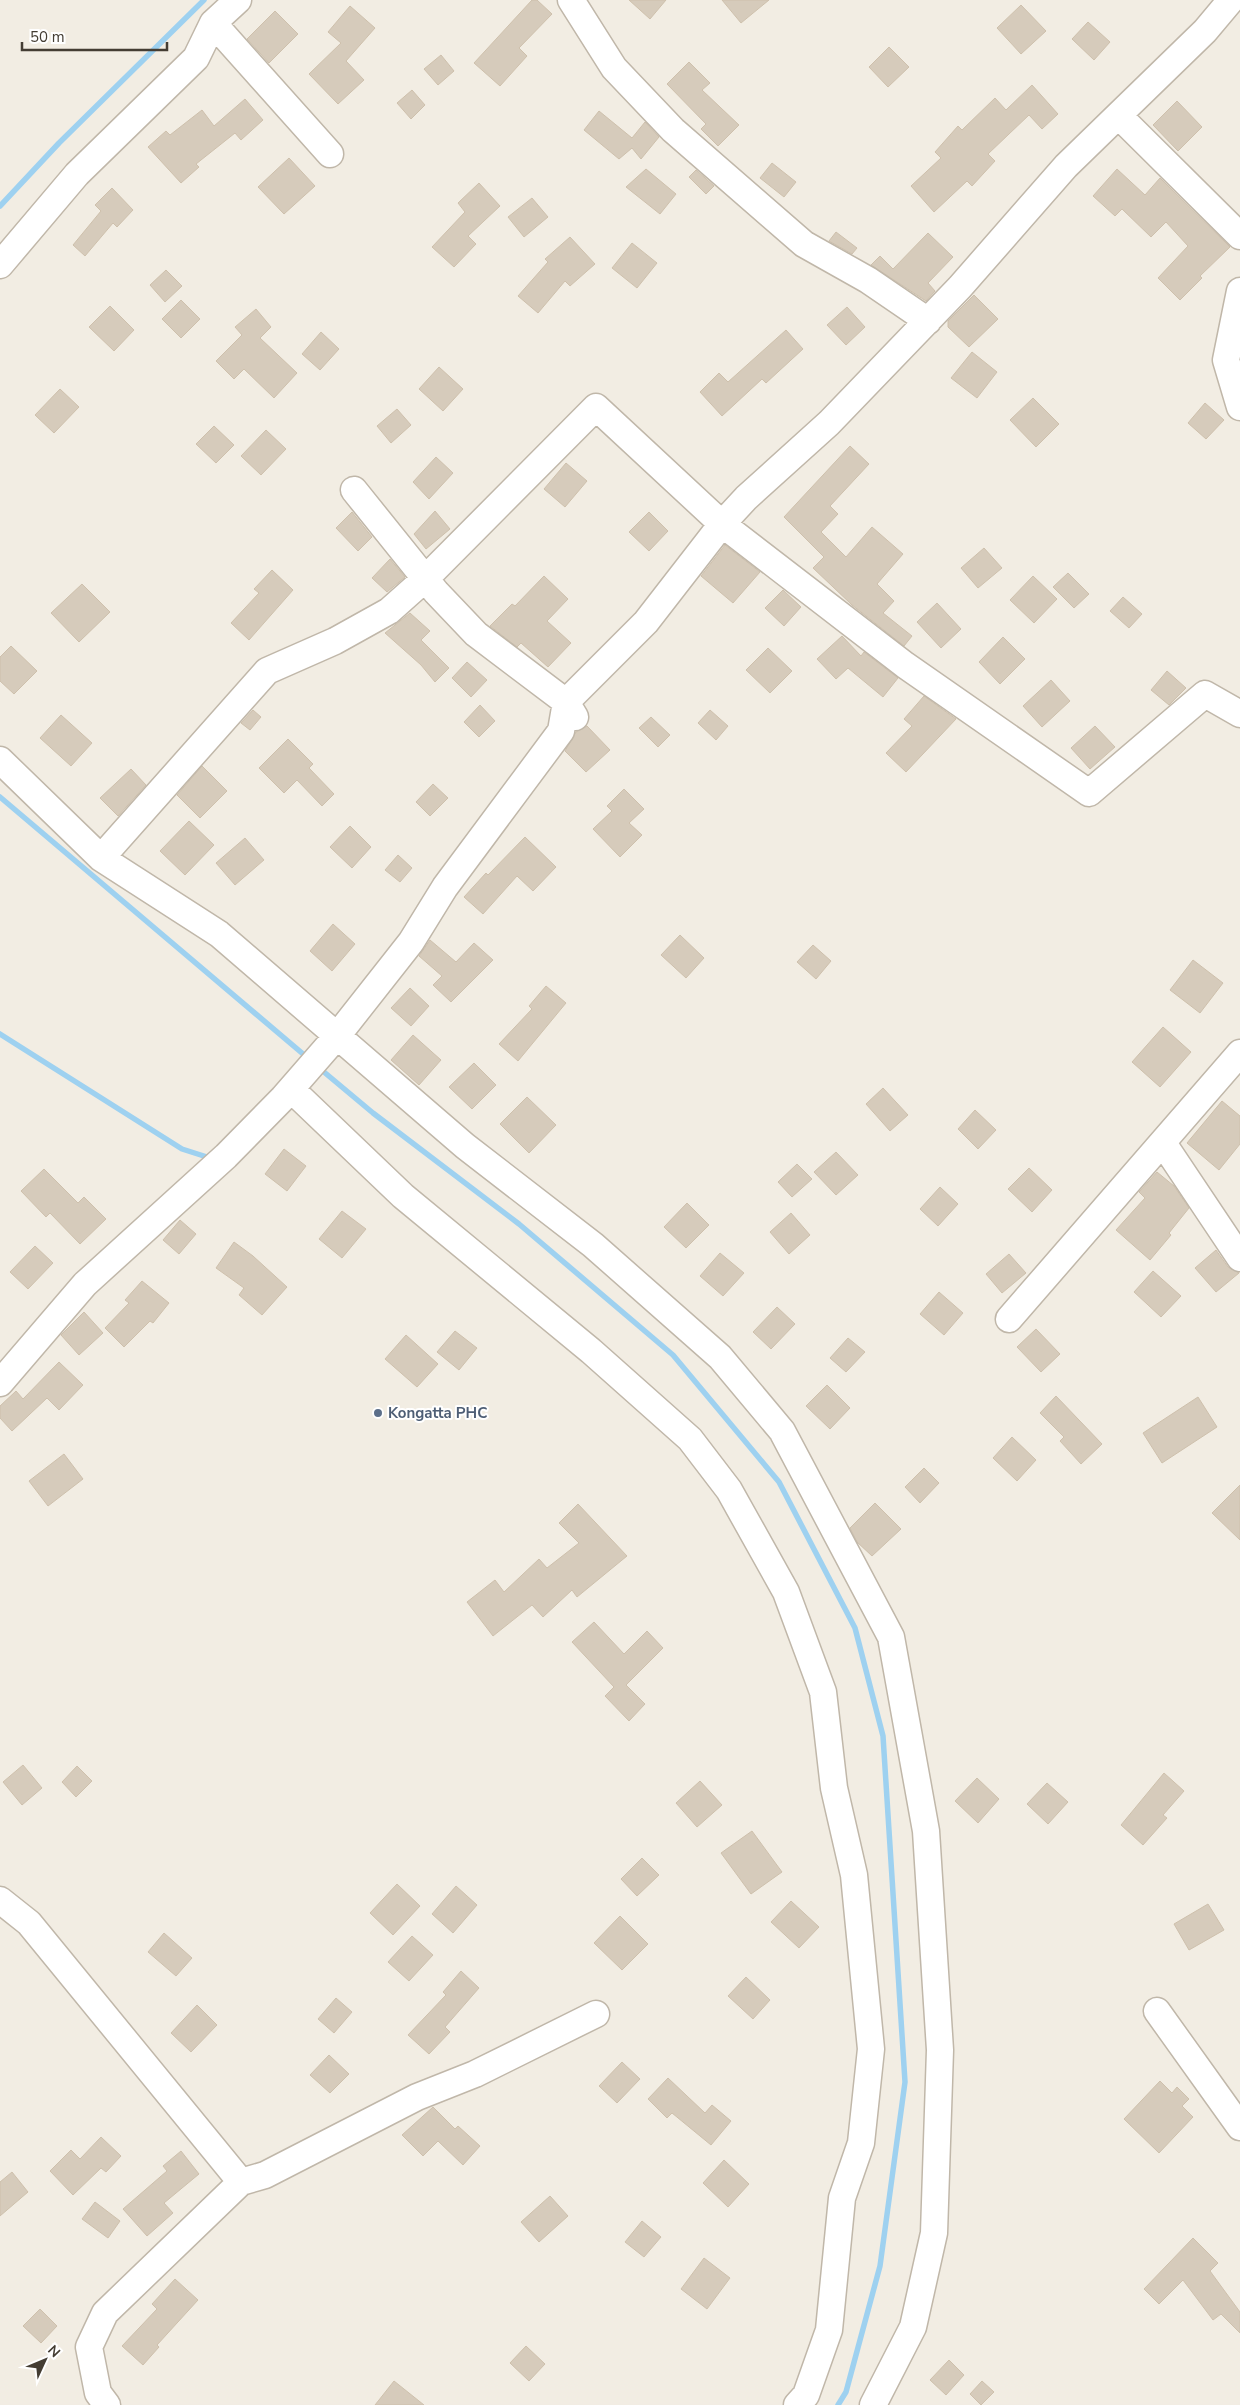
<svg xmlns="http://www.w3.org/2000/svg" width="1240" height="2405" viewBox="0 0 1240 2405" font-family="'Nunito Sans',sans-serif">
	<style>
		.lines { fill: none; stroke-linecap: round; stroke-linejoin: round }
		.stream { stroke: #9ed1f0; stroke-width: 5.5 }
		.building { fill: #d6cbbb; stroke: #cec0ac }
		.minor-casing { stroke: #c0b7a9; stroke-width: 29 }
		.minor { stroke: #fff; stroke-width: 26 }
		.service-dot { fill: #5c6f8a; stroke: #fff; stroke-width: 2 }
		.labels { text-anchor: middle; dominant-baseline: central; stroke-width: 4; stroke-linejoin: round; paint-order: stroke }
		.service-label { font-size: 15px; font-weight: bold; fill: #4e5e75; stroke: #fff; text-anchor: start }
	</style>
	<rect width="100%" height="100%" fill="#f2ede3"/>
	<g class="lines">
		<path class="stream" d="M0,206L59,143L204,0
			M0,797L309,1059
			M0,1034L182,1149L207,1157
			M318,1067L373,1113L519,1224L673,1355L779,1482L855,1628L883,1736L905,2082L880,2266L846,2392L838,2405"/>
	</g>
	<path class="building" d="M532,0H537L552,14L519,48L527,56L500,86L474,63Z
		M629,0H666L650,19Z
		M722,0H769L741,23Z
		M1021,5L1046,31L1021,54L997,28Z
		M350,6L375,28L346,61L364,80L338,104L309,74L341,43L328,32Z
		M275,11L298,34L269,63L247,39Z
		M1088,22L1110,42L1094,60L1072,39Z
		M889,47L909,67L888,87L869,67Z
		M441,55L454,71L438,85L424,69Z
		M689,62L710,83L702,90L739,125L718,146L701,129L706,124L667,84Z
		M1032,85L1058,114L1042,129L1029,115L988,154L995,161L972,186L967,181L934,212L911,186L941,158L935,152L958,126L962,130L995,98L1006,110Z
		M412,90L425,105L411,119L397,103Z
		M245,99L263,120L241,140L235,133L196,164L199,167L181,183L148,147L166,131L170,135L202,110L214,126Z
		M1177,101L1202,127L1178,151L1153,125Z
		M599,111L632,138L645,122L659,137L641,159L632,148L619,159L584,130Z
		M289,158L315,186L284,214L258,187Z
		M772,163L796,182L784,197L760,178Z
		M646,169L676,194L660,214L626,187Z
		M1117,169L1145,195L1160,178L1230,247L1200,276L1202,278L1180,300L1158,278L1188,246L1166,222L1151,237L1122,209L1115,216L1093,196Z
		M696,170L714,186L706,194L689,177Z
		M479,183L500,206L468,236L476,244L454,267L432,247L465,212L458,203Z
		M112,188L133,210L117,227L113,223L85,256L73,245L101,211L95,205Z
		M532,198L548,217L524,237L508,217Z
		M836,232L857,248L852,254L829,241Z
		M928,233L953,257L928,283L935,291L926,301L871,265L880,256L893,269Z
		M570,237L595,264L570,286L565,281L538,313L518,296L548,262L545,259Z
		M632,243L657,263L637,288L612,268Z
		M166,270L182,286L165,302L150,285Z
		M974,295L998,319L969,347L948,327V321Z
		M181,300L200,319L181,338L162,319Z
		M110,306L134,330L114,351L89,327Z
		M847,307L865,327L846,345L827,325Z
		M256,309L271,327L260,338L297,373L274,398L244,369L234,379L216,361L242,335L235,327Z
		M786,330L803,349L766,383L762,379L722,416L700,392L719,373L728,382Z
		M321,332L339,349L320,370L302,354Z
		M972,352L997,372L977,398L951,378Z
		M439,367L463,389L443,411L419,389Z
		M60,389L79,407L54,433L35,415Z
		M1033,398L1059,424L1036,447L1010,420Z
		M1205,403L1224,420L1206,439L1188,423Z
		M397,409L411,425L391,443L377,426Z
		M214,426L234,445L216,463L196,444Z
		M266,430L286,449L261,475L241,456Z
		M850,446L869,464L830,506L838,514L821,532L846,557L872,527L903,554L877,584L894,601L883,613L912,636L904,646L852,605L813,568L824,557L784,517Z
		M436,457L453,473L429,499L413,482Z
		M566,463L587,481L565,507L544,489Z
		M435,511L450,529L426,549L414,534Z
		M352,512L372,537L358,551L336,528Z
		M649,512L668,531L649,551L629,532Z
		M725,545L760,572L733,603L701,576Z
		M984,548L1002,568L978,588L961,568Z
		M390,559L405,577L387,592L372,578Z
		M272,570L293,590L249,640L231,623L259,593L254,589Z
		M1068,573L1089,594L1074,608L1053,587Z
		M544,576L568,599L547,621L571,643L548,667L521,643L517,647L490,626L512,604L515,606Z
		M1033,576L1057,599L1034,623L1010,600Z
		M82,584L110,612L79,642L51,613Z
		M783,590L801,607L784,626L765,608Z
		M1123,597L1142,614L1129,628L1110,611Z
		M937,603L961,629L941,648L917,622Z
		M410,613L430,631L421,640L449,668L435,682L421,665L385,633Z
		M842,636L861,656L864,652L898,678L883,697L848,668L836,679L817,659Z
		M1003,637L1025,659L1000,684L979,662Z
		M11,646L37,671L14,694L0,681V657Z
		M768,648L792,671L770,693L746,670Z
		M467,662L487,680L471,697L452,678Z
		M1167,671L1186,688L1169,705L1151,690Z
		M1051,680L1070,701L1042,727L1023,706Z
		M924,696L956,719L906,772L886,753L912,726L904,719Z
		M480,705L495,721L479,737L464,722Z
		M253,710L261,717L250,730L241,723Z
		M710,710L728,726L716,740L698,723Z
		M61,715L92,743L71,766L40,738Z
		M651,717L670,735L658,747L639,728Z
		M587,726L610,750L586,772L565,751L576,732Z
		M1095,726L1115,747L1090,769L1071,748Z
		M288,739L313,764L309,768L334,794L322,806L297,780L284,793L259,768Z
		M202,766L227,791L200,818L177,795Z
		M131,769L146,785L118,816L100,798Z
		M433,784L448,798L430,816L416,802Z
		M624,789L644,809L629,823L642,835L620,857L593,829L612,811L607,806Z
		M189,821L214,845L185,875L160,851Z
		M350,826L371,847L352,868L330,847Z
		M525,837L556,867L533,891L517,876L483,914L464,897L486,873L488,875Z
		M245,838L264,860L235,885L216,863Z
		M398,855L412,868L400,882L385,870Z
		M333,924L355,944L332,971L310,951Z
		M680,935L704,958L686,978L661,955Z
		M430,940L456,962L474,943L493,960L451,1002L433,985L442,976L419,956Z
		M813,945L831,961L816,979L797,962Z
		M1193,960L1223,983L1200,1013L1170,990Z
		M546,986L566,1003L518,1061L499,1044L532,1009L529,1006Z
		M410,988L429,1006L411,1026L391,1008Z
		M1163,1027L1191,1052L1160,1087L1132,1062Z
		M413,1035L441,1060L419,1085L391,1060Z
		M474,1063L496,1085L472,1109L449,1087Z
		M883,1088L908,1115L890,1131L866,1104Z
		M527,1097L556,1125L529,1153L500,1124Z
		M1222,1101L1240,1116V1144L1219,1170L1187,1143Z
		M975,1110L996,1130L978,1149L958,1129Z
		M284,1149L306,1166L287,1191L265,1174Z
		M836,1152L858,1175L836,1195L814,1172Z
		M797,1164L812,1179L792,1197L778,1182Z
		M1029,1168L1052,1190L1032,1212L1008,1189Z
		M44,1169L78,1203L84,1197L106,1219L80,1244L50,1213L46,1217L21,1191Z
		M1157,1172L1174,1186L1189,1208L1169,1233L1171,1235L1150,1260L1116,1230L1145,1198L1139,1192Z
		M940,1187L958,1204L938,1226L920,1209Z
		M687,1203L709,1225L686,1248L664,1227Z
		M342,1211L366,1229L342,1258L319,1239Z
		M791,1213L810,1235L789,1254L770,1232Z
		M180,1220L196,1234L179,1254L163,1240Z
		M234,1242L253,1256L287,1287L262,1315L239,1295L244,1288L216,1268Z
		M35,1246L53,1263L28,1289L10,1272Z
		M1216,1250L1228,1267L1239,1273L1216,1292L1195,1268Z
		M720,1253L744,1273L723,1296L700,1276Z
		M1009,1254L1026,1273L1002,1293L986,1274Z
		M1153,1271L1181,1296L1161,1317L1134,1292Z
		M142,1281L169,1303L153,1323L150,1321L124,1347L105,1328L129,1303L125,1300Z
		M939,1292L963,1313L944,1335L920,1314Z
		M777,1307L795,1324L771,1349L753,1332Z
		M84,1312L103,1333L79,1355L61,1335Z
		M1036,1329L1060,1354L1041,1372L1017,1347Z
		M455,1331L477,1348L459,1370L437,1352Z
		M406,1335L438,1364L417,1387L385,1359Z
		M848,1338L865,1352L846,1372L830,1358Z
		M59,1362L83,1385L59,1410L47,1398L12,1431L0,1418V1406L16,1391L23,1399Z
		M827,1385L850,1408L830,1429L806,1406Z
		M1056,1396L1102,1444L1081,1464L1060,1441L1064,1437L1040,1413Z
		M1198,1397L1217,1427L1162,1463L1143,1433Z
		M1012,1437L1036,1460L1017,1481L993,1458Z
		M64,1454L83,1479L48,1506L29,1481Z
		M924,1468L939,1483L920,1503L905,1487Z
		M1240,1485V1540L1212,1513Z
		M875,1503L901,1529L872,1556L857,1542L850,1528Z
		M578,1504L627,1556L577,1597L572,1590L543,1617L532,1605L493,1636L467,1602L495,1580L504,1592L539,1559L547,1568L579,1543L559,1523Z
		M594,1622L624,1654L647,1631L663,1648L626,1685L645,1704L629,1721L605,1696L614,1687L572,1642Z
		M23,1765L42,1788L22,1805L3,1782Z
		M77,1766L92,1781L76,1797L62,1782Z
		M1164,1773L1184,1791L1163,1815L1167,1818L1143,1845L1121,1825Z
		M977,1778L999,1799L978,1823L955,1801Z
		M700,1781L722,1805L697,1827L676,1803Z
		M1047,1783L1068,1802L1048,1824L1027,1804Z
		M752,1831L782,1872L751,1894L721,1853Z
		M642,1858L659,1875L637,1896L621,1879Z
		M397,1884L420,1906L393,1935L370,1913Z
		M456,1886L477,1905L453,1933L432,1914Z
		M791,1901L819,1927L799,1948L771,1922Z
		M1208,1904L1224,1930L1189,1950L1174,1924Z
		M620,1916L648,1944L622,1970L594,1943Z
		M164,1933L192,1958L176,1976L148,1952Z
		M412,1936L433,1955L409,1981L388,1962Z
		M461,1971L479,1988L445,2027L450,2032L429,2054L408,2035L446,1995L443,1992Z
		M746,1977L770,2000L753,2019L728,1996Z
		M336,1998L352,2012L334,2033L318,2019Z
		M197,2005L217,2025L191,2052L171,2033Z
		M329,2055L349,2074L330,2093L310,2075Z
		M622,2062L640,2079L617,2103L599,2086Z
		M668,2078L705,2113L712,2105L731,2121L711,2145L672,2113L667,2118L648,2099Z
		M1160,2081L1172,2093L1177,2087L1189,2099L1182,2106L1193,2117L1159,2153L1124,2119Z
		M433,2107L455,2129L458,2126L480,2146L463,2165L438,2141L423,2156L402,2135Z
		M101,2137L121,2156L106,2172L101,2168L73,2195L50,2171L71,2150L80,2159Z
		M181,2151L199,2174L164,2203L173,2213L147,2236L123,2209L167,2171L163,2166Z
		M724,2160L749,2184L728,2207L703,2183Z
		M12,2172L28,2192L0,2216V2182Z
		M550,2196L568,2216L539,2242L521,2222Z
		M95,2202L120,2221L108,2238L82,2219Z
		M642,2221L661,2237L644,2257L625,2242Z
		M1193,2238L1218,2263L1210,2271L1240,2312V2333L1221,2314L1213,2320L1183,2280L1159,2304L1144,2289Z
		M704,2258L730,2278L707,2309L681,2289Z
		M175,2279L198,2300L157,2345L159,2347L143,2365L122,2346L157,2309L152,2304Z
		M40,2309L57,2326L41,2343L23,2326Z
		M526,2346L545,2364L529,2381L510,2363Z
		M949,2360L964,2375L946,2395L930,2380Z
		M394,2381L424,2405H375Z
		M982,2381L994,2392L981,2405L970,2394Z"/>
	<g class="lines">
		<defs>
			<path id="minor" d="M571,0L614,68L673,130L804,244L868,280L928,321
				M213,23L330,154
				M1119,116L1240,236
				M0,265L77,174L196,58L213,23L238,0
				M1240,291L1226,360L1240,407
				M354,490L436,592L476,634L566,702L575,717
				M0,760L101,858L219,934L465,1146L593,1245L720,1357L782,1431L891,1637L926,1831L940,2050L934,2233L913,2327L873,2405
				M101,858L267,671L335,641L389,611L426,578L596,407L722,524L905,665L1089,793L1205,694L1240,714
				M291,1089L403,1196L591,1351L690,1439L729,1490L786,1592L823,1692L834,1788L854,1875L871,2049L861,2143L842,2198L829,2330L806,2395L797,2405
				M1163,1143L1240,1258
				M1009,1319L1240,1053
				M0,1383L85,1284L226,1156L283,1098L337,1036L411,942L445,887L561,731L566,702L646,622L722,524L746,498L829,423L960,287L1066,166L1205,31L1231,0
				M0,1900L29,1923L241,2182
				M1157,2011L1240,2127
				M107,2405L98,2393L89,2347L105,2313L241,2182L265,2175L417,2097L475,2074L596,2014"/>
		</defs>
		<use href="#minor" class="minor-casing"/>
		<use href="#minor" class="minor"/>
	</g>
	<circle class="service-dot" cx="378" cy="1413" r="5"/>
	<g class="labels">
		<g class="service-label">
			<text x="388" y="1413">Kongatta PHC</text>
		</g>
	</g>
	<g transform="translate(45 2360) rotate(46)" stroke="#ffffff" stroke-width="4" paint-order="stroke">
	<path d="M0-4L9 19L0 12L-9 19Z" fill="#443d33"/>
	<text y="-8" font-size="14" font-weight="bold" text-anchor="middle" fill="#443d33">N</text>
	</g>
	<path d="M22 42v8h145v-8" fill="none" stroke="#443d33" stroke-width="2.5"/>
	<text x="30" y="42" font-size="15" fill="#443d33" stroke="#ffffff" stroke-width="4" paint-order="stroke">50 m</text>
</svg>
